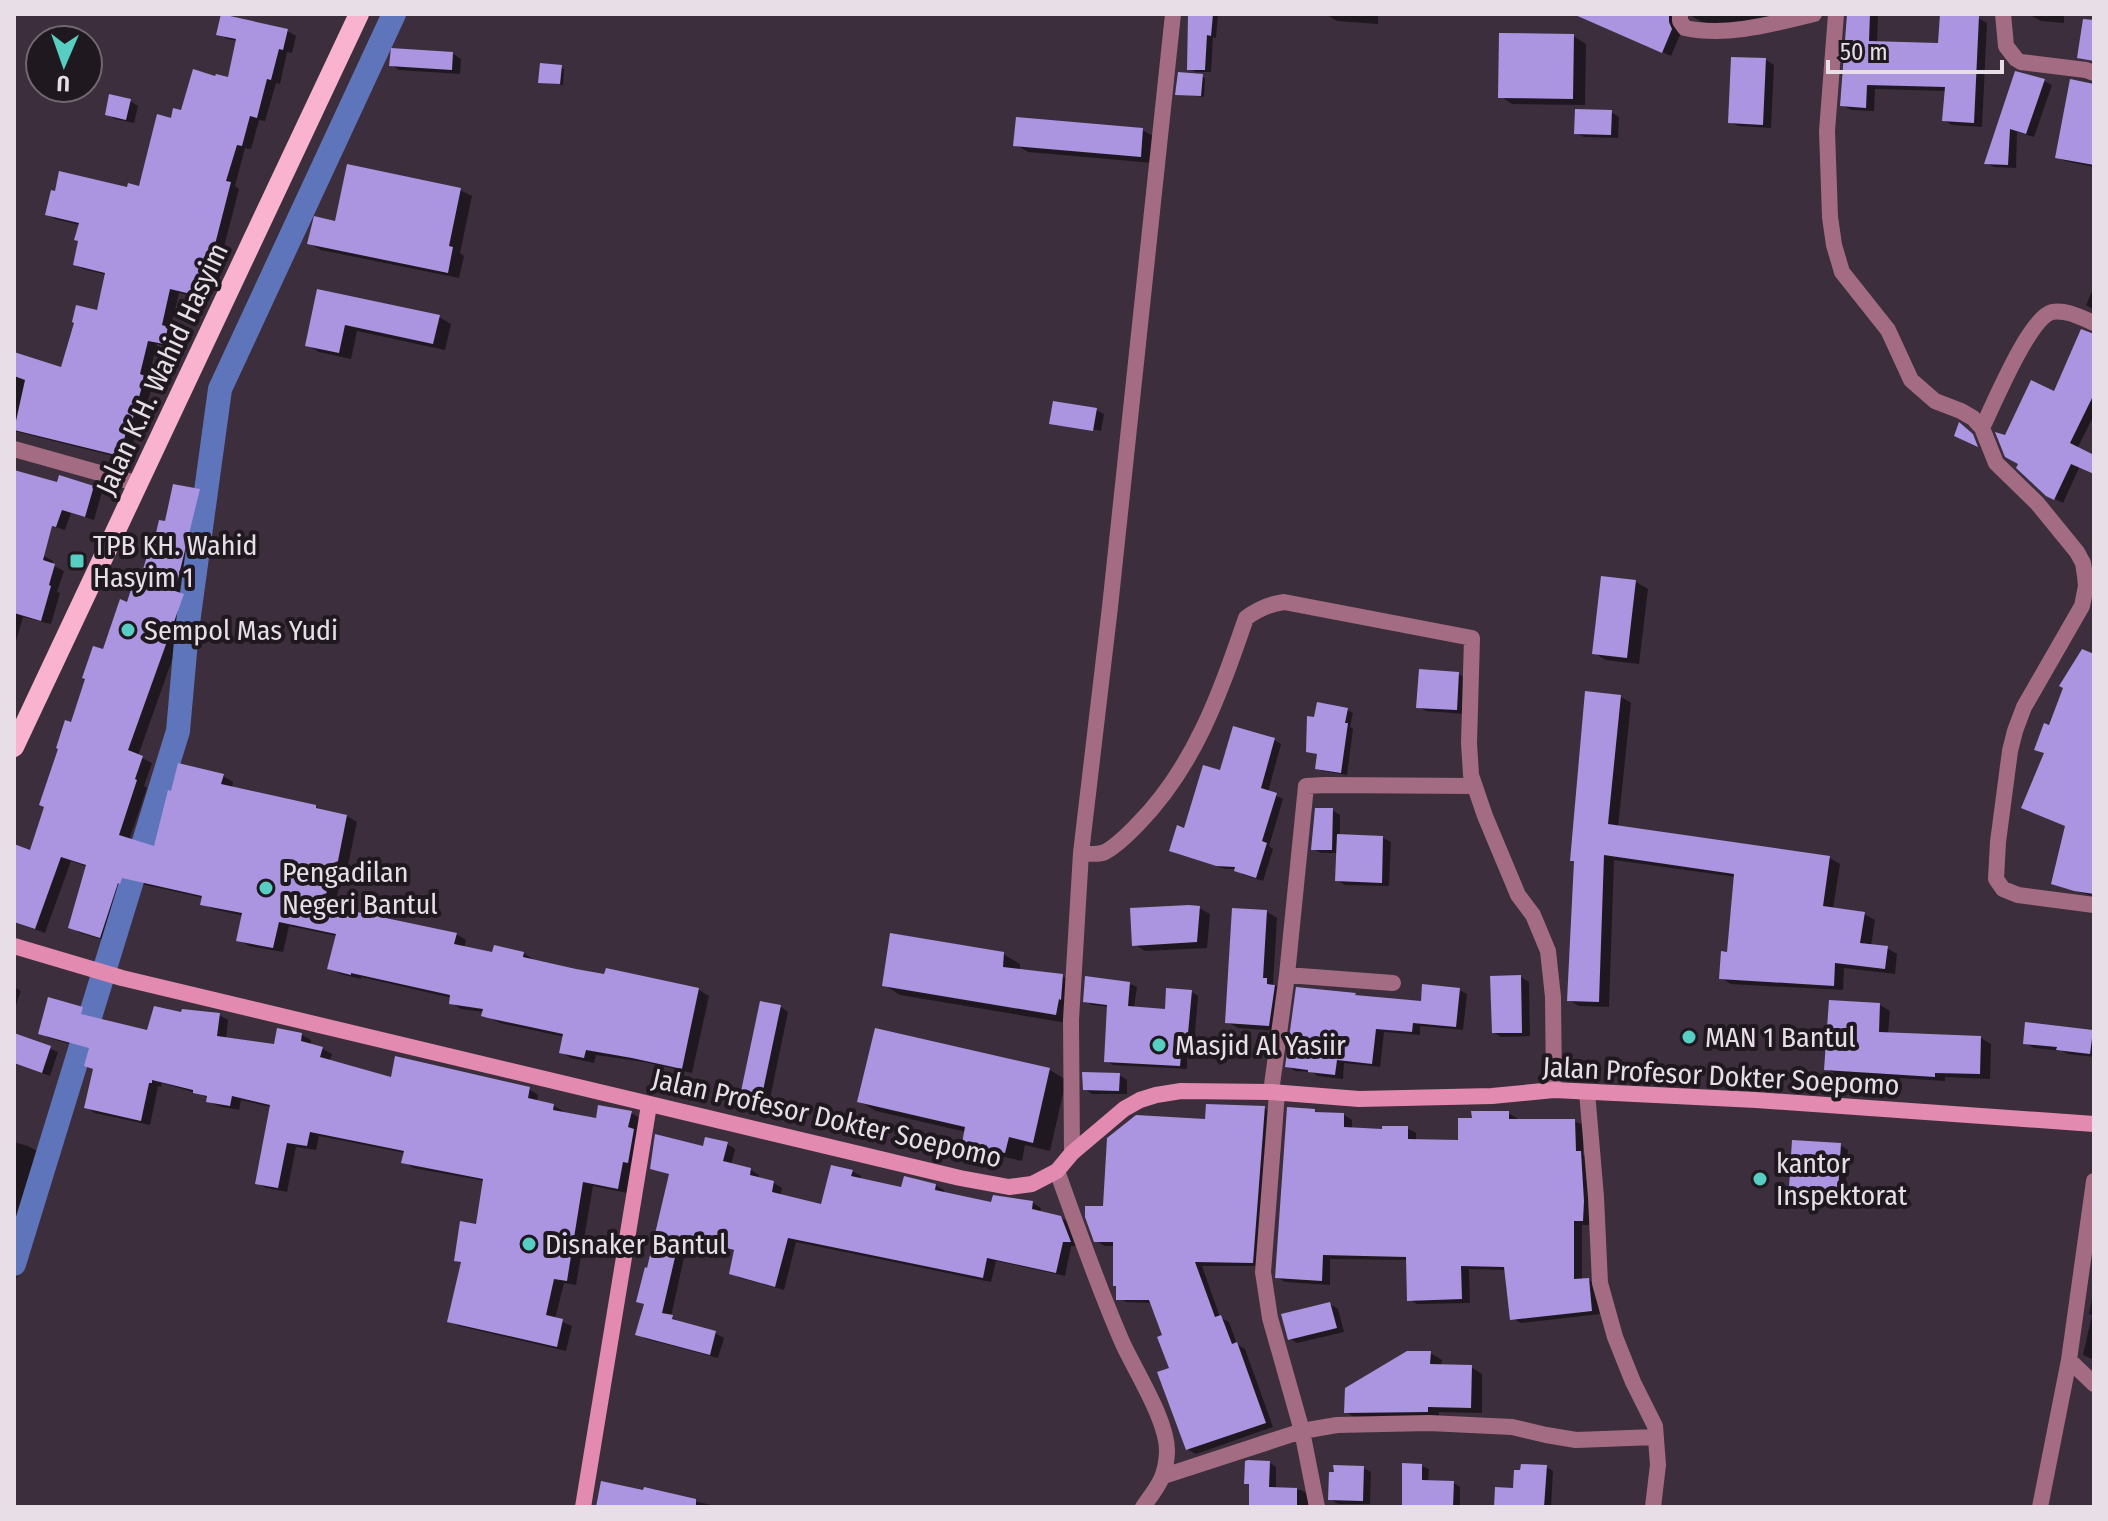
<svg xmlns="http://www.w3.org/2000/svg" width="2108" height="1521" viewBox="0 0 2108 1521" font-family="'Fira Sans Condensed',sans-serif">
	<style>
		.shadow { fill: #0007 }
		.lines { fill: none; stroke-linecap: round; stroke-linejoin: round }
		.canal { stroke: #5f75bb; stroke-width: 24 }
		.building { fill: #ab94e0 }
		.minor { stroke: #a46c83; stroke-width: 16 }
		.secondary { stroke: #e38ab0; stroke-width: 16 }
		.primary { stroke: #f9b3cf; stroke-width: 20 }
		.poi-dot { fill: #57cec1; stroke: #1f191f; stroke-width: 3 }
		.labels { text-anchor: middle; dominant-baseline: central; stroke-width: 8; stroke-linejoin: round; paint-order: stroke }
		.street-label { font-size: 28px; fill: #e7dee7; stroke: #1f191f }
		.poi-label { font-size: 28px; fill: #e7dee7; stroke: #1f191f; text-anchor: start }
	</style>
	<rect width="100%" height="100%" fill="#3c2e3c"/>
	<path class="shadow" d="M1190,14H1218L1216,38L1213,37L1211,72H1195L1205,78L1204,97L1178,94L1202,76L1189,68Z
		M1329,14H1378V24L1337,21L1329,16Z
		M1609,14H1678L1677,27L1680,35L1671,56L1612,30Z
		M1692,14H1770V19L1727,24L1702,22L1693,17Z
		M1849,14H1878L1877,43L1940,45L1978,18L1987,23L1982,127L1952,125L1944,120L1946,91L1875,89L1874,111L1851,110L1842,105Z
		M2032,14H2064V23L2041,21L2032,16Z
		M287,31L296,36L292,53L287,52L280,84L276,83L265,121L259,120L251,149L245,148L235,186L239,189L220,262L222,264L219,278L209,276L203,299L179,293L170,330L176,334L172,348L157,344L148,380L153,383L140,428L137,427L129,460L14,431V358L62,370L98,312L107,275L83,269L75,264L80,225L55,219L47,214L129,189H140L172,120L229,80L238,41L227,39L219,34Z
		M1573,36L1586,44L1585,105L1512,104L1500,96Z
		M453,54L461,59L460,74L399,70L391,65Z
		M1766,60L1774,65L1771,128L1738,126L1730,122Z
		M561,67L564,69L563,85L540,81Z
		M2017,74L2044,81L2052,85L2034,137L2017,132L2016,168L1994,167L1986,163Z
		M2094,86V167L2065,161L2057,157Z
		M130,101L138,106L134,123L115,119L107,114Z
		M1611,112L1619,117L1618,138L1584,137L1576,133Z
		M1142,130L1155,137L1153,163L1028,152L1016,145Z
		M460,190L472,196L460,253L464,256L459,278L321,250L309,243L336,223Z
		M2093,289L2094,290V310L2086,305Z
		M319,291L439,317L451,324L445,350L357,331L351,359L319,352L307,345Z
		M2094,336V415L2077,449L2094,457V473L2080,466L2063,503L2047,495L2021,463L2006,438L2055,394Z
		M1096,410L1104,414L1101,431L1057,423V426L1051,423Z
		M14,472L58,484L93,487L102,492L94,520L71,513L65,530L14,514Z
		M199,491L209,497L185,597L193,601L138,756L152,763L144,786L147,788L129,840L156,849L223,776L233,782L232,788L316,807L324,812L347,816L357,822L346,875L342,874L334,909L456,934L466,940L464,948L494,954L523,953L533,959V961L606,976L607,970L699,990L709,996L692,1073L644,1062L596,1055L594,1063L571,1058L561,1052L565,1037L500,1023L484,1015V1012L461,1009L451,1003L452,998L361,977V979L340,974L330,968L337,936L289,926L283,952L249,946L239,940L244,916L213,909L203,904L204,898L132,882L130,888L128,887L110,942L80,933L70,927L88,867L71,861L45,933L14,922V857L31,852L73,725L105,652L141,582L166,523Z
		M14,549L44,556L53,561L52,565L64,571L57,592L60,593L51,624L23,617L14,648Z
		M1636,582L1648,589L1639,664L1606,660L1594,653Z
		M2094,656V896L2060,887L2067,826L2046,754L2050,728Z
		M1458,674L1466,678L1464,714L1426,711L1419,707Z
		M1621,697L1631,703L1618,827L1830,858L1840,864L1833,909L1864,914L1875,920L1871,946L1887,948L1897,954L1895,974L1844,968L1843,990L1731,984L1721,978L1729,954L1736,877L1614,860L1609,1007L1579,1006L1569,1000Z
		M1347,710L1353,713L1350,727L1353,729L1347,775L1323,771L1317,768L1319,755L1308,751Z
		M1274,740L1281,744L1268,792L1283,799L1269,846L1273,849L1263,881L1244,875L1235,869H1225L1178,854L1171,850L1221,772Z
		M1332,810L1340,815V836L1383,838L1391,842L1389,886L1345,885L1337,880L1338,853H1321L1313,849Z
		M1199,908L1210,914L1207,948L1145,951L1134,944Z
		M1267,912L1277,918L1273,984L1278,986L1280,1031L1238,1028L1227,1022Z
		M1003,954L1020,964V971L1062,976L1079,986L1073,1024L900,995L884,985Z
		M1521,977L1529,982L1530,1036L1501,1037L1493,1032Z
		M1130,984L1137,987L1134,1008L1167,1011L1192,992L1198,996L1193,1058L1187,1057V1069L1113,1065L1106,1061L1109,1007L1092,1005L1085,1001Z
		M14,987L21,991L14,1011Z
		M1459,990L1467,994L1463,1030L1420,1026V1035L1384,1032L1380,1067L1344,1063L1343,1079L1318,1076L1312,1072L1295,1071L1288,1066L1355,995L1359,997L1423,1003Z
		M50,1000L83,1009L92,1014L91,1018L148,1032L183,1015H219L228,1020L226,1039L275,1046L302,1035L311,1040L310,1045L323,1049L332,1054L329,1062L392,1080L529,1089L538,1095L537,1102L554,1106L563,1111L562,1114L597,1121L631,1113L640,1118L627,1193L593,1186L576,1285L564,1283L555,1319L572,1326L566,1351L459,1326L449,1321L462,1264L456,1260L478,1226L485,1181L413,1168L404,1162L405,1153L319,1136L316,1150L296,1147L287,1192L266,1188L257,1183L271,1107L241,1100L239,1110L218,1106L208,1101L209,1098L196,1093L162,1083L161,1087L158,1086L150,1125L95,1113L86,1107L94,1070L87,1066L90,1050L49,1038L40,1033Z
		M762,1004L781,1007L788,1012L769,1103L750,1099L743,1095Z
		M1880,1005L1890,1011L1888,1034L1981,1038L1991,1044L1990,1079L1945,1077V1081L1836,1074L1826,1069Z
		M2027,1024L2094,1032V1057L2068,1054L2062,1051L2034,1048L2025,1043Z
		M876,1030L1050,1070L1066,1080L1050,1151L1025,1145L1022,1161L981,1152L964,1142L966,1132L876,1111L859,1101Z
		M14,1035L58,1052L50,1076L14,1063Z
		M1119,1075L1127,1080V1094H1092L1085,1089Z
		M1264,1108L1273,1113L1261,1266H1202L1220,1317L1229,1322L1237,1344L1245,1349L1273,1427L1196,1454L1187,1449L1164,1337L1152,1303L1126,1302L1118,1297V1287L1115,1285V1246H1105L1096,1241L1105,1208L1207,1121Z
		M1315,1111L1321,1114L1344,1115L1352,1120V1130L1384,1131L1407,1128L1416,1133V1141L1460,1142L1508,1113L1517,1118V1121H1574L1583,1125V1155L1589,1158L1591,1225H1582V1280H1588L1597,1285L1600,1314L1521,1323L1512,1318L1506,1270L1469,1269L1470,1303L1417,1304L1409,1299L1408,1260L1330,1259V1285L1285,1282L1277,1277Z
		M14,1142L28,1146L44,1155L20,1235L29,1240L14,1285Z
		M727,1144L735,1149L731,1165L751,1170L759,1175L758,1179L774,1183L782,1188L780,1196L822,1206L852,1171L861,1176L860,1180L903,1189L935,1185L944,1190L943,1194L993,1205L1033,1203L1041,1208L1040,1213L1061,1218L1070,1223L1078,1246H1071L1065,1276L996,1261L991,1282L796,1242L784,1290L740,1278L731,1273L736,1251L688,1239L671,1317L680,1322L715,1333L724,1338L718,1358L646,1339L638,1334L645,1305L638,1301L648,1270L671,1175L652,1168L704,1148Z
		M1840,1145L1848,1150L1845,1194L1799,1191L1791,1186Z
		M2094,1288V1360L2083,1355L2092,1315L2089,1314Z
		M1330,1304L1338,1309L1344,1332L1297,1343L1289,1338Z
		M1430,1353L1442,1360L1441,1366L1471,1367L1482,1374V1413L1439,1412V1417L1357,1419L1346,1412Z
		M1270,1463L1276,1467V1489L1301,1490L1308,1494L1311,1507H1251V1486L1246,1483Z
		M1422,1466L1429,1469L1428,1482L1454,1483L1460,1487V1507H1403Z
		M1546,1467L1553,1471L1551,1507H1496L1514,1490Z
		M1363,1468L1371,1472L1370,1504H1338L1330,1499Z
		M645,1490L720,1507H602L645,1493Z"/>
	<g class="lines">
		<path class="canal" d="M14,1264L178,731L187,630L220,389L394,14"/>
	</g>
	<path class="building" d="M221,14L288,29L283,50L279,49L271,80L267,79L257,118L250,116L242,146L237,145L226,181L231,182L212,256L214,257L210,275L200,272L195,295L170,289L162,325L168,327L164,344L148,341L140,374L145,376L131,425L128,424L120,456L14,430L25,380L14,376V352L61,367L74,323L72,322L76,305L97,310L105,273L73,265L78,241L74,240L79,223L45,215L51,190L55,191L59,171L127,187L128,183L139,186L157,114L171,118L173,108L181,110L193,69L215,76L216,74L228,77L236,39L216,35Z
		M1188,14H1213L1211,36L1207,35L1205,70H1187Z
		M1573,14H1669V22L1672,29L1662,53Z
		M1847,14H1870L1869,41L1938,43L1940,14L1979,16L1974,123L1942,121L1945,87L1867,85L1866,108L1840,106Z
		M2083,19L2094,20V61L2077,58Z
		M1499,33L1574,34L1573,99L1498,98Z
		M391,48L453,52L452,70L389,66Z
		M1731,57L1766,58L1763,125L1728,123Z
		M540,63L562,65L560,84L538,83Z
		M2015,71L2045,79L2026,134L2010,129L2008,165L1984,164Z
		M1178,72L1203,74L1201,96L1175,95Z
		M2070,79L2094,84V165L2055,158Z
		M109,94L131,99L126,120L105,115Z
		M1575,109L1612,110L1611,135L1574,134Z
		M1016,117L1143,128L1141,157L1013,146Z
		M347,164L461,188L449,246L453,247L448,273L307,244L314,216L335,221Z
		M317,289L440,315L433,344L345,325L339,353L305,346Z
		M2081,329L2094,334V394L2070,443L2094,455V474L2071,464L2054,500L2046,496L2016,468L2018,464L2005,457L1995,432L2005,435L2031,380L2054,391Z
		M1053,401L1097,408L1093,431L1049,424Z
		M1959,422L1973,434L1978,447L1954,436Z
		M14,470L57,482L59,475L94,486L85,517L62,510L56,527L52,526L43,560L55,564L49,585L51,586L41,621L14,613Z
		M173,484L200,489L175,591L184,594L128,750L143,756L135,779L137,780L119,835L154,846L168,790L171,791L178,763L224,774L221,784L316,805V808L347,815L336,871L331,870L324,905L457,933L454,944L492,952L494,945L524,952L523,957L576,969L604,974L606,968L699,988L682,1069L632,1058L586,1050L584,1058L559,1053L563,1034L488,1018L481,1016L483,1009L449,1004L450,995L351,973V975L327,969L336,934L279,922L273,948L236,941L242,913L200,905L202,896L122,878L120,884L118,883L100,938L68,928L86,865L61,857L35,929L14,922V844L30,850L44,807L39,805L58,749L56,748L65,720L71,722L85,679L82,678L93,646L103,649L120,599L127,602L135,577L140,579L148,553L151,554L159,520L165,521Z
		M1601,576L1636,580L1627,658L1592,654Z
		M2082,649L2094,654V894L2074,891L2051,884L2065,826L2021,808L2044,753L2034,750L2044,723L2049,725L2063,688L2059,686Z
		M1419,669L1459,672L1457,710L1416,708Z
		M1585,691L1621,695L1608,824L1830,856L1823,906L1865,912L1860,943L1888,946L1885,969L1835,963L1834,986L1719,979L1721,951L1727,952L1734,874L1604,855L1599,1002L1567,1001L1574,861H1570Z
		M1317,702L1348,708L1345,723H1348L1341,773L1315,769L1317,754L1306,752L1307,716L1314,717Z
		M1233,726L1275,738L1261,788L1277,793L1262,841L1267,843L1256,878L1234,871L1235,867L1216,866L1169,851L1177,825L1184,828L1203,765L1220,770Z
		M1315,808H1333L1332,850H1311Z
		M1337,834L1383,836L1382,883L1335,881Z
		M1189,905L1200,906L1197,942L1132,946L1130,908Z
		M1232,908L1267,910L1263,978H1267V984L1275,985L1269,1026L1225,1023Z
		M890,933L1004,952L1003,967L1063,974L1061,1000L1059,999L1056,1015L882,986Z
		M1521,975L1522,1033H1492L1490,976Z
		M1085,976L1130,982L1128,1006L1165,1009L1166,988L1192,990L1186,1055H1181L1180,1066L1104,1062L1107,1005L1083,1002Z
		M1422,984L1460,988L1456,1027L1413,1023L1412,1032L1376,1029L1372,1064L1337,1060L1335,1075L1308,1072V1070L1285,1067L1296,987L1356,993L1355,995L1421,1001Z
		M48,997L83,1007L81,1014L147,1030L154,1006L181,1012L182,1009L220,1013L217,1036L274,1044L277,1028L302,1033L301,1041L323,1047L320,1057L391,1077L395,1056L530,1087L528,1098L554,1104L553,1110L596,1118L598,1105L632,1111L628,1127L634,1129L628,1163L623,1162L618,1189L583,1182L567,1281L554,1279L546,1315L563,1319L557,1347L447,1322L461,1262L454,1261L460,1221L476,1224L483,1179L401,1163L404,1151L310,1132L307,1146L287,1143L278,1188L255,1184L270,1105L232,1096L230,1106L206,1102L207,1096L193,1093V1090L152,1080V1083H149L141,1121L84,1108L93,1069L84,1066L89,1048L38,1034Z
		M1829,1000L1880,1003L1879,1032L1981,1036L1980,1074L1935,1073V1077L1824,1070Z
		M760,1001L781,1005L761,1100L740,1096Z
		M2025,1022L2093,1030L2090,1054L2056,1050L2057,1047L2023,1044Z
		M875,1028L1050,1068L1033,1143L1009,1137L1005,1153L962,1143L965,1127L857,1102Z
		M14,1033L51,1046L42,1073L14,1063Z
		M1082,1072L1120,1073L1119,1091L1083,1090Z
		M1206,1104L1265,1106L1253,1263L1195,1262L1215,1317L1221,1315L1232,1344L1237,1342L1266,1423L1186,1450L1157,1372L1169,1368L1157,1337L1162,1335L1149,1300H1116V1286H1113V1242H1094L1085,1217V1206H1103L1107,1138L1136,1115L1205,1119Z
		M1287,1107L1315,1109V1112L1344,1113V1127L1382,1129V1126H1408V1139L1458,1140V1118H1472L1471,1111H1509V1119H1575L1576,1151H1581L1584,1201L1583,1221H1574V1279L1589,1278L1592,1311L1510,1320L1504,1267L1461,1266L1462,1299L1407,1301L1406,1257L1323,1255L1322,1281L1275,1278Z
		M655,1134L703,1146L705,1137L728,1142L723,1161L751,1168L750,1175L774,1181L772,1192L821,1204L831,1165L853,1170L851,1176L901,1187L904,1176L936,1184L935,1190L991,1202L993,1195L1033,1201L1032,1209L1061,1216L1071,1242H1063L1056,1273L987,1258L983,1278L788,1238L775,1287L729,1274L734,1250L680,1236L662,1313L673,1315L672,1319L716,1331L710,1355L635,1335L644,1304L636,1302L645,1267L647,1268L669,1174L650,1169Z
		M1792,1140L1841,1143L1838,1191L1789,1188Z
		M1330,1302L1337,1328L1288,1340L1281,1314Z
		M1407,1351H1431L1430,1364L1472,1365L1471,1408L1428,1407V1412L1344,1413L1345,1388Z
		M1248,1460L1270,1461L1269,1487L1297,1488V1507H1249V1484H1244L1245,1461Z
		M1402,1463L1422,1464V1480L1454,1481L1453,1507H1402Z
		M1521,1464L1547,1465L1544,1507H1494L1495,1487L1513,1488L1514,1470H1520Z
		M1333,1465L1364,1466L1363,1501L1328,1500L1329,1472H1334Z
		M601,1481L643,1490L644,1487L696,1499V1507H596Z"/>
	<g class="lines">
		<path class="minor" d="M1680,14V21L1685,28C1727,37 1772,24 1814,14
			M1836,14L1827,131L1830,217L1834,245L1842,272L1888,330L1911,380L1935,401L1961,411L1973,418L1982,428L1996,463L2037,503L2077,552L2083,563L2085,576L2086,586L2082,606L2024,707L2015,731L2010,751L1998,842L1996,879L2003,889L2018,895L2094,905
			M2003,14L2006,46L2016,59L2021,62L2086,70L2094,73
			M1982,428C1994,404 2029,318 2052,312C2066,309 2082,318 2094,323
			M14,449L139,484
			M1081,853C1089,854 1099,855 1105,852C1118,845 1128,834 1138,824C1195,766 1220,693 1246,618C1258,609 1269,604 1284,602L1472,638L1469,743L1471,775L1485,816L1518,895L1533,915L1548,951L1553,997L1554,1090
			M1287,975L1393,983
			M1271,1092L1287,975L1306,786L1325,785L1475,786
			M1587,1092L1596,1197L1600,1283L1615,1337L1633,1382L1655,1426L1658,1465L1653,1507
			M1277,1093L1263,1272L1270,1318L1302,1431L1317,1507
			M1072,1153L1071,1020L1081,853L1110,607L1173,14
			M1057,1171C1078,1229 1098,1287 1123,1344C1136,1372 1168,1422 1167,1452C1166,1478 1157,1487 1143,1507
			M2069,1360L2094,1384
			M1164,1476L1302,1431L1337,1425L1429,1423L1512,1427L1546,1435L1576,1440L1656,1437
			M2040,1507L2069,1360L2094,1181"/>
		<path class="secondary" d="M14,946L122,978L960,1178L1009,1187L1032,1184L1057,1171L1072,1153L1124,1109L1140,1100L1156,1095L1181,1091L1271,1092L1359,1099L1492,1096L1554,1090L1756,1100L2094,1124
			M583,1507L649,1105"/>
		<path class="primary" d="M14,747L359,14"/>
	</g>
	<g class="poi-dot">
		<rect x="69" y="553" width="16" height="16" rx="4"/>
		<circle cx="128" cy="630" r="8"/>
		<circle cx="266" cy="888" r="8"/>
		<circle cx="1689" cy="1037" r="8"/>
		<circle cx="1159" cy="1045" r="8"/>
		<circle cx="1760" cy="1179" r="8"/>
		<circle cx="529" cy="1244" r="8"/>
	</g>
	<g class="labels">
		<g class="street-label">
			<text transform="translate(162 369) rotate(-65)">Jalan K.H. Wahid Hasyim</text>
			<text transform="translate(1721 1076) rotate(3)">Jalan Profesor Dokter Soepomo</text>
			<text transform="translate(827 1118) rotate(13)">Jalan Profesor Dokter Soepomo</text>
		</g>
		<g class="poi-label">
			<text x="93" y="545">TPB KH. Wahid<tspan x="93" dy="32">Hasyim 1</tspan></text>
			<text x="144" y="630">Sempol Mas Yudi</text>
			<text x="282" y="872">Pengadilan<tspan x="282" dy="32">Negeri Bantul</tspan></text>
			<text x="1705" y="1037">MAN 1 Bantul</text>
			<text x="1175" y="1045">Masjid Al Yasiir</text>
			<text x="1776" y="1163">kantor<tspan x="1776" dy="32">Inspektorat</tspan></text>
			<text x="545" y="1244">Disnaker Bantul</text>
		</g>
	</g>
	<rect width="2108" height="1521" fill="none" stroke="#e7dee7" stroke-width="32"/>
	<g transform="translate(64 64) rotate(182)"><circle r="38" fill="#1f191f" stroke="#6f686f" stroke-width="2"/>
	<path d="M0-6L14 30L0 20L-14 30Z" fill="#57cec1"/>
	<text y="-12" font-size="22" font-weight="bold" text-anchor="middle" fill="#e7dee7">U</text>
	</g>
	<path d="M1828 60v12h174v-12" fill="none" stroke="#e7dee7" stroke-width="4"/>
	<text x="1840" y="60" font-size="24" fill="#e7dee7" stroke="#1f191f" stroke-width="6" paint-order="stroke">50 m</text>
</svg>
